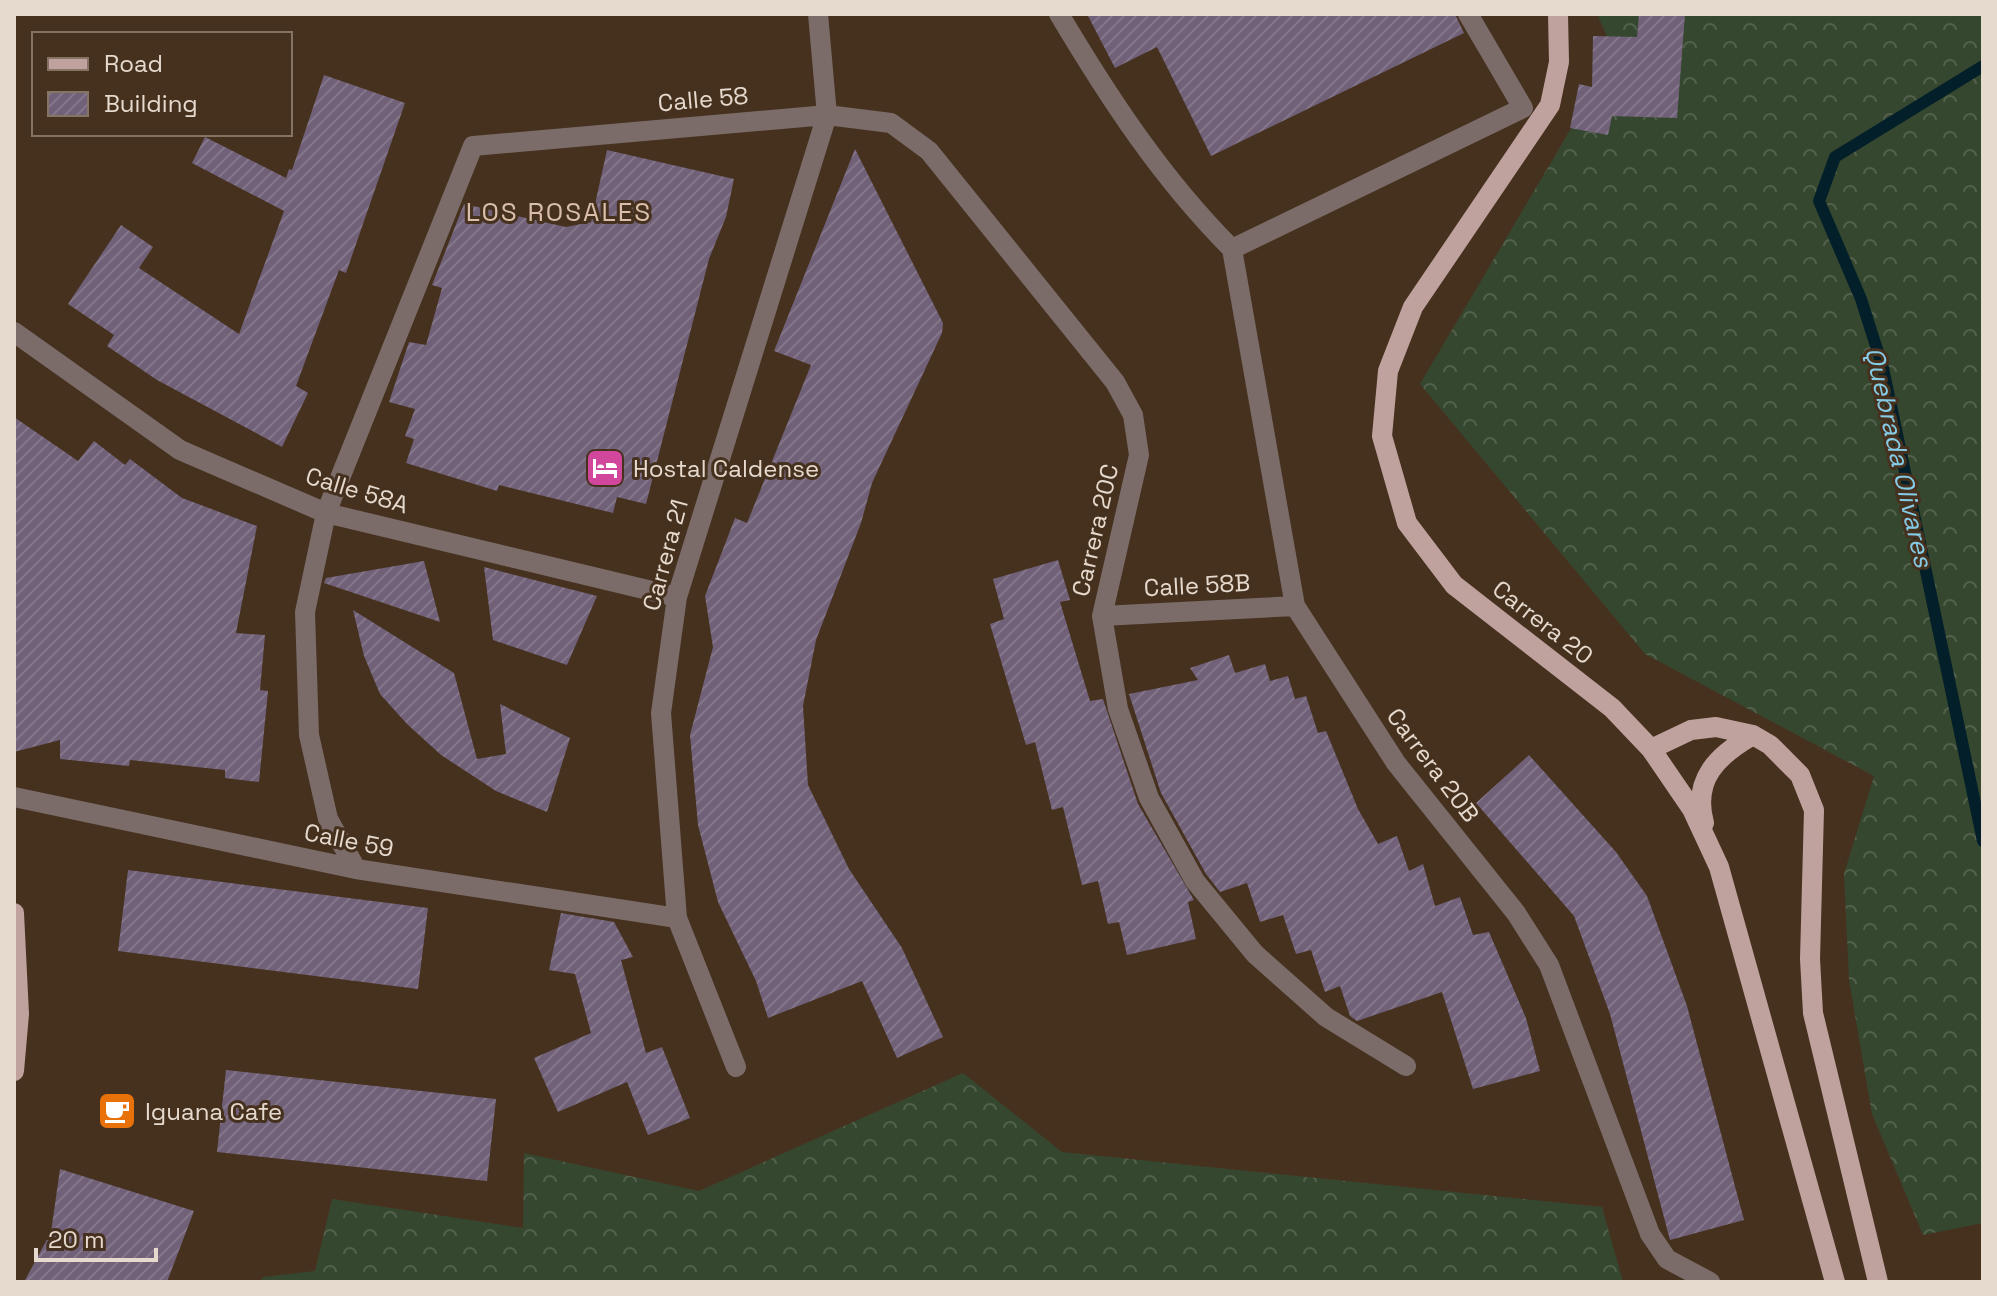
<svg xmlns="http://www.w3.org/2000/svg" width="1997" height="1296" viewBox="0 0 1997 1296" font-family="'Space Grotesk',sans-serif">
	<style>
		.forest { fill: url(#forest-crowns) }
		.lines { fill: none; stroke-linecap: round; stroke-linejoin: round }
		.stream { stroke: #03202a; stroke-width: 12 }
		.building { fill: url(#building-hatch) }
		.minor { stroke: #7b6c6a; stroke-width: 20 }
		.major { stroke: #bfa29e; stroke-width: 20 }
		.labels { text-anchor: middle; dominant-baseline: central; stroke-width: 6; stroke-linejoin: round; paint-order: stroke }
		.street-label { font-size: 24px; fill: #e6d9ce; stroke: #45311e }
		.poi-label { font-size: 24px; fill: #e6d9ce; stroke: #45311e; text-anchor: start }
		.neighbourhood-label { font-size: 26px; letter-spacing: 2px; fill: #d9bfa9; stroke: #45311e }
		.water-label { font-size: 26px; font-style: italic; fill: #86cbe6; stroke: #45311e }
	</style>
	<defs>
		<pattern id="forest-crowns" width="20" height="18" patternUnits="userSpaceOnUse" patternTransform="scale(2)"><rect width="20" height="18" fill="#36472f"/><path d="M2 6a3 3 0 1 1 6 0M12 15a3 3 0 1 1 6 0" fill="none" stroke="#53614c"/></pattern>
		<pattern id="building-hatch" width="6" height="6" patternUnits="userSpaceOnUse" patternTransform="scale(2)"><rect width="6" height="6" fill="#706078"/><path d="M-1 1l2-2M0 6l6-6M5 7l2-2" fill="none" stroke="#84768a"/></pattern>
	</defs>
	<rect width="100%" height="100%" fill="#45311e"/>
	<path class="forest" d="M1597,14H1983V1223L1923,1235L1872,1114L1849,980L1844,874L1874,776L1645,654L1420,384L1615,54Z
		M963,1073L1062,1152L1602,1207L1623,1282H261L263,1277L315,1271L332,1199L523,1228L524,1153L699,1191Z"/>
	<g class="lines">
		<path class="stream" d="M1983,66L1835,157L1819,201L1861,299L1883,368L1983,841"/>
	</g>
	<path class="building" d="M1087,14H1455L1464,33L1211,156L1157,47L1115,68Z
		M1639,14H1685L1677,118L1612,116L1608,135L1570,128L1579,84L1592,87L1593,36L1637,37Z
		M324,75L405,103L346,273L339,270L296,386L308,393L282,447L157,380L107,346L114,335L68,304L121,225L153,247L139,268L239,334L284,211L192,163L205,137L286,178L289,169L292,170Z
		M855,149L943,323L942,333L872,483L861,523L816,640L803,706L808,785L849,869L902,948L943,1037L897,1058L862,981L768,1018L756,981L718,902L698,825L690,735L713,647L705,596L735,518L747,523L811,365L774,351Z
		M607,150L734,179L726,217L709,259L646,504L617,497L613,513L499,485L497,491L406,463L414,439L405,436L415,409L389,402L409,342L426,345L442,288L432,285L464,204L566,227L591,222Z
		M14,417L78,461L94,441L125,465L130,459L182,498L257,526L236,633L265,635L260,690L268,691L259,782L225,778V770L130,760L129,766L60,759V740L14,752Z
		M1058,560L1070,600L1060,602L1090,701L1103,699L1138,804L1194,900L1188,902L1196,939L1127,955L1119,922L1108,924L1098,881L1082,885L1063,807L1052,810L1035,742L1026,745L990,624L1004,619L993,579Z
		M424,561L440,622L324,583L326,578Z
		M484,567L597,596L567,665L493,640Z
		M353,610L454,673L477,759L506,754L500,704L570,738L547,812L496,791L441,755L407,724L380,694L364,656Z
		M1229,655L1235,673L1265,664L1270,681L1288,676L1295,699L1306,696L1318,733L1326,731L1358,809L1378,844L1397,836L1409,871L1423,864L1435,906L1460,897L1473,935L1489,932L1526,1018L1540,1071L1473,1089L1442,992L1357,1021L1350,1016L1340,986L1325,992L1311,950L1296,954L1283,915L1260,922L1247,883L1220,892L1206,874L1161,793L1129,694L1198,680L1190,668Z
		M1529,755L1616,852L1647,896L1687,1006L1744,1220L1670,1240L1610,1014L1574,916L1476,803Z
		M128,870L428,908L418,989L118,951Z
		M561,913L614,922L633,957L621,960L646,1053L662,1047L690,1118L648,1135L627,1082L558,1112L534,1058L591,1033L575,974L549,970Z
		M226,1070L496,1099L487,1181L217,1152Z
		M60,1169L194,1211L167,1282H24L51,1232Z"/>
	<g class="lines">
		<path class="minor" d="M1059,14C1109,98 1162,179 1232,249
			M1232,249L1295,606L1396,763L1516,913L1549,965L1650,1234L1667,1259L1710,1282
			M1232,249L1523,108L1468,14
			M14,332L180,450L326,513L677,597
			M1102,616L1295,606
			M14,797L356,869L677,918
			M356,869L328,819L309,735L305,612L326,513L473,146L827,115L891,123L929,151L1115,382L1133,415L1139,455L1102,616L1118,709L1149,798L1195,881L1255,954L1326,1017L1406,1066
			M736,1067L677,918L661,713L677,597L827,115L818,14"/>
		<path class="major" d="M1558,14L1559,62L1550,105L1413,307L1388,371L1382,436L1407,523L1454,585L1612,708L1651,749L1692,809L1719,867L1835,1282
			M1651,749L1691,730L1716,727L1753,735L1770,745L1800,775L1814,810L1810,959L1813,1013L1878,1282
			M1704,823C1692,779 1718,755 1753,735
			M14,913L19,1014L14,1071"/>
	</g>
	<defs>
		<symbol id="hotel-square" viewBox="-11 -11 22 22"><rect x="-9" y="-9" width="18" height="18" rx="4" fill="#d1479c" stroke="#45311e"/><path d="M-6-4.5h1.5V1H6V5H4.5V3h-9V5H-6ZM-4 0a1.8 1.8 0 1 1 3.6 0ZM.5 0V-2.5h3Q6-2.5 6 0Z" fill="#fff"/></symbol>
		<symbol id="cafe-square" viewBox="-11 -11 22 22"><rect x="-9" y="-9" width="18" height="18" rx="4" fill="#e8710a" stroke="#45311e"/><path d="M-5.5-4.5H6V0H3Q3 3.5 0 3.5H-2.5Q-5.5 3.5-5.5 0ZM3-3.2v2h1.7v-2ZM-6 4.5H4V6H-6Z" fill="#fff"/></symbol>
	</defs>
	<g fill-rule="evenodd">
		<use href="#hotel-square" x="583" y="446" width="44" height="44"/>
		<use href="#cafe-square" x="95" y="1089" width="44" height="44"/>
	</g>
	<g class="labels">
		<g class="street-label">
			<text transform="translate(703 99) rotate(-5)">Calle 58</text>
			<text transform="translate(357 490) rotate(17)">Calle 58A</text>
			<text transform="translate(1095 530) rotate(-77)">Carrera 20C</text>
			<text transform="translate(665 555) rotate(-75)">Carrera 21</text>
			<text transform="translate(1197 585) rotate(-3)">Calle 58B</text>
			<text transform="translate(1543 622) rotate(38)">Carrera 20</text>
			<text transform="translate(1433 765) rotate(53)">Carrera 20B</text>
			<text transform="translate(349 840) rotate(11)">Calle 59</text>
		</g>
		<g class="poi-label">
			<text x="633" y="468">Hostal Caldense</text>
			<text x="145" y="1111">Iguana Cafe</text>
		</g>
		<g class="neighbourhood-label">
			<text x="559" y="212">LOS ROSALES</text>
		</g>
		<g class="water-label">
			<text transform="translate(1899 457) rotate(77)">Quebrada Olivares</text>
		</g>
	</g>
	<rect width="1997" height="1296" fill="none" stroke="#e6d9ce" stroke-width="32"/>
	<rect x="32" y="32" width="260" height="104" fill="#45311e" stroke="#857464" stroke-width="2"/>
	<rect x="48" y="58" width="40" height="12" fill="#bfa29e" stroke="#857464" stroke-width="2"/>
	<text x="104" y="72" font-size="24" fill="#e6d9ce">Road</text>
	<rect x="48" y="92" width="40" height="24" fill="url(#building-hatch)" stroke="#857464" stroke-width="2"/>
	<text x="104" y="112" font-size="24" fill="#e6d9ce">Building</text>
	<path d="M36 1248v12h120v-12" fill="none" stroke="#e6d9ce" stroke-width="4"/>
	<text x="48" y="1248" font-size="24" fill="#e6d9ce" stroke="#45311e" stroke-width="6" paint-order="stroke">20 m</text>
</svg>
